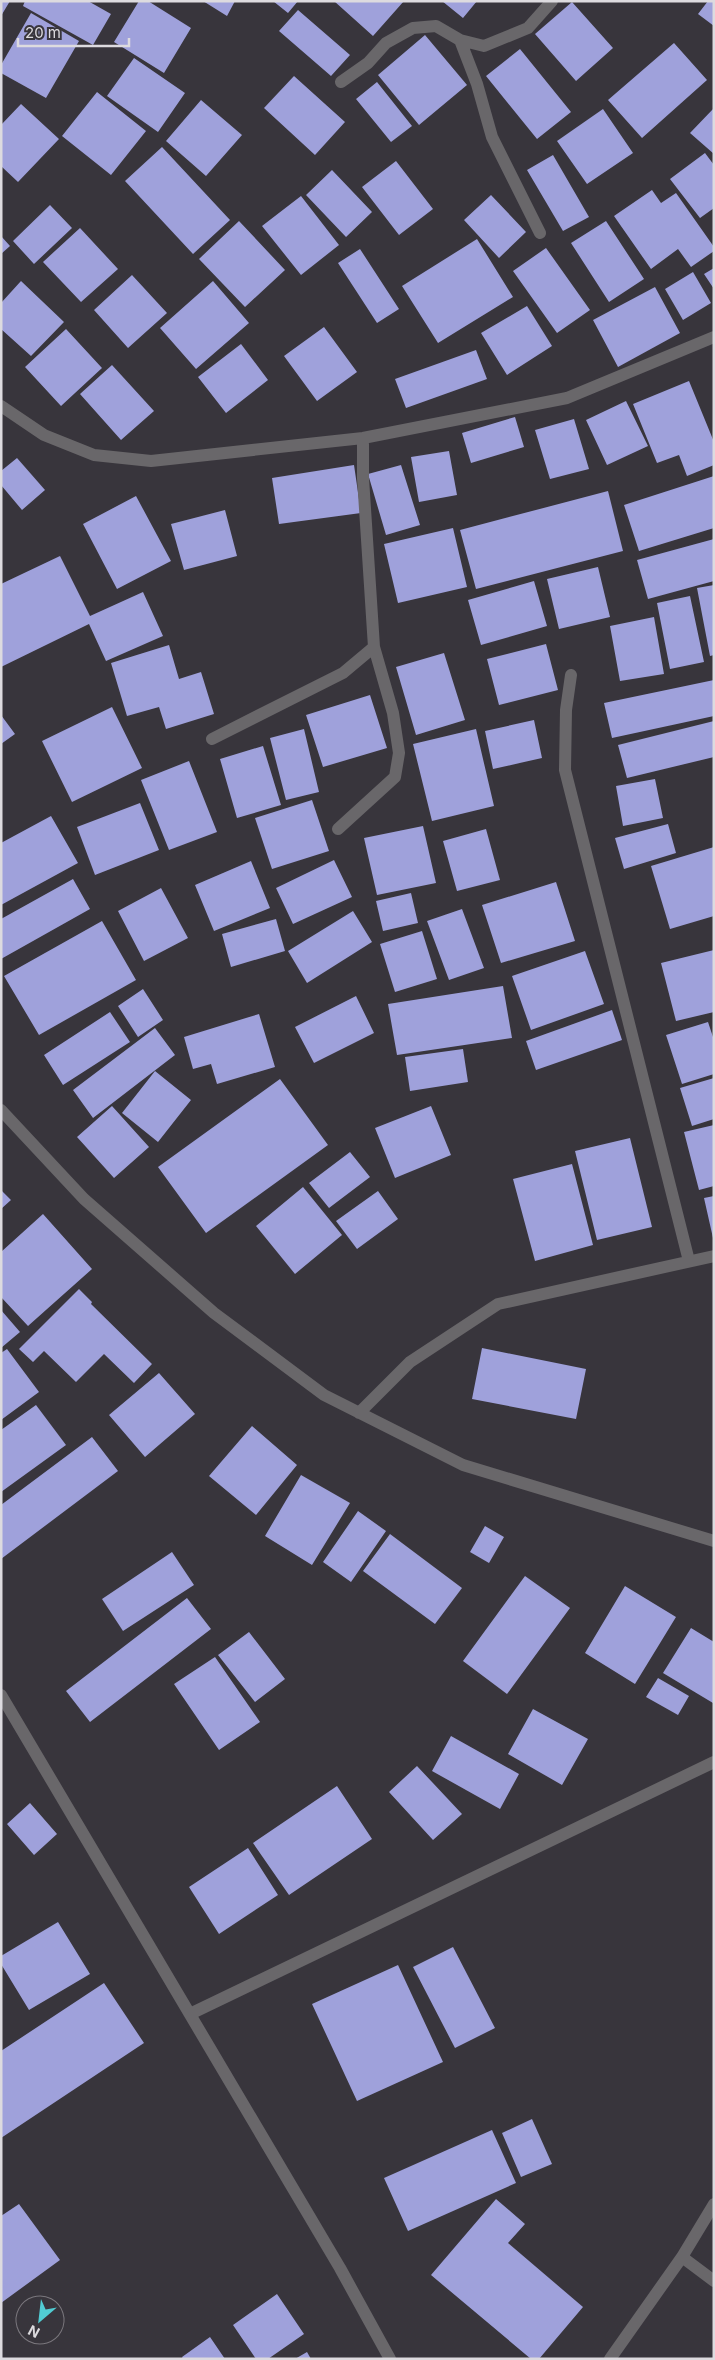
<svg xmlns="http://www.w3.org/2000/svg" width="715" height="2360" viewBox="0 0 715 2360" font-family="Inter,sans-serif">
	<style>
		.building { fill: #9fa1db }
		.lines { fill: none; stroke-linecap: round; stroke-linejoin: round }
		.minor { stroke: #69676a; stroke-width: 12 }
	</style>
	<rect width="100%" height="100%" fill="#38353c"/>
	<path class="building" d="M1,1H10L1,16Z
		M25,1H88L111,14L93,45L23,6Z
		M139,1H148L191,28L164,73L114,42Z
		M203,1H235L227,16Z
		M273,1H298L288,13Z
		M334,1H404L373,36Z
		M442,1H477L463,18Z
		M708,1H714V26L698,14Z
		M572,2L613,48L576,81L535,34Z
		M298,10L350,55L331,76L279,31Z
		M31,13L79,41L46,98L1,73V65Z
		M425,35L467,85L419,125L378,75Z
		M674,43L707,80L642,138L608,100Z
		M520,49L571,112L537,139L486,76Z
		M134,58L185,93L158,132L107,96Z
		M294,76L345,122L315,155L264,108Z
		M377,82L412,126L391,142L356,99Z
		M97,92L146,131L111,175L62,136Z
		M201,100L242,135L206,176L166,141Z
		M21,104L59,139L18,182L1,166V125Z
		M714,108V154L690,133Z
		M603,109L633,153L587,184L557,141Z
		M162,147L230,220L193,254L125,181Z
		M705,153L714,165V208L700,218L670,179Z
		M553,155L589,217L563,231L527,170Z
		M396,161L433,209L399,235L362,187Z
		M332,170L372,212L346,237L306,195Z
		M652,190L661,203L676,193L714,247V251L691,267L678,249L651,269L614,216Z
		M491,195L526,232L499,258L464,220Z
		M301,196L339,245L301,275L262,226Z
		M50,205L72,228L34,264L13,241Z
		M239,221L285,270L245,307L199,259Z
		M606,221L644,279L609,302L571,243Z
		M80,228L118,269L81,302L43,262Z
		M1,236L10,246L1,254Z
		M477,239L513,297L438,343L402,286Z
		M546,248L590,310L557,333L513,271Z
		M360,249L399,309L377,323L338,263Z
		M714,268V289L704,274Z
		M693,272L711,303L683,320L665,289Z
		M132,275L167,313L128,348L94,310Z
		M21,281L64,322L31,356L1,329V303Z
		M213,281L249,323L196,369L160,328Z
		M655,287L680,333L618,367L593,320Z
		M527,306L552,346L507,375L481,333Z
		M324,327L357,372L317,401L284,356Z
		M66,329L102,368L61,406L25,367Z
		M241,344L268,380L226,413L198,377Z
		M476,350L487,379L406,408L395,379Z
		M112,365L154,411L121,440L80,394Z
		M689,381L714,442V465L687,476L679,455L657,463L633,404Z
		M626,401L648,446L607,465L586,420Z
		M515,417L524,447L471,463L462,433Z
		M574,419L589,469L550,479L535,430Z
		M449,451L457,495L419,502L411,457Z
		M17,458L45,490L22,510L1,485V471Z
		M354,465L361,513L279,524L272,478Z
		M401,465L420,525L386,535L368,474Z
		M714,476V528L639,551L624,505Z
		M608,491L623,551L476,589L460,530Z
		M136,496L171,561L117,589L83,524Z
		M225,510L237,556L184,570L171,524Z
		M453,528L467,587L398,603L384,544Z
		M714,539V581L648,599L637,560Z
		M60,556L90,616L143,592L163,636L106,661L89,624L1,667V584Z
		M598,567L610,617L559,629L547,579Z
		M534,581L547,626L481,645L468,600Z
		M714,585V655L710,656L697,588Z
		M690,596L704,662L670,669L657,603Z
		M654,617L664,674L620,681L610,626Z
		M546,644L558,690L499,705L487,659Z
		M169,645L179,679L201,672L214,714L166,729L159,707L127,716L111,663Z
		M444,653L465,720L416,735L396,667Z
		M714,680V716L612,738L604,703Z
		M370,695L387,748L323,767L306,715Z
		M112,707L142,768L72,802L42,741Z
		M1,715L15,734L1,744Z
		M534,720L542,758L493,769L485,731Z
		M714,721V757L627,778L618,745Z
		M304,729L319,792L286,800L270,738Z
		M476,729L494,806L432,821L413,744Z
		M263,746L281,805L237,818L220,759Z
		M189,761L217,832L169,850L141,780Z
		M655,779L663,818L623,826L616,786Z
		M312,800L329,851L272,869L255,818Z
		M140,803L159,850L95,875L77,827Z
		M51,816L78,863L1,905V843Z
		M668,824L676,853L624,869L615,838Z
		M423,826L436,883L377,895L364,838Z
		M486,829L500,880L457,891L443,841Z
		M714,847V916L670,929L651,866Z
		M334,860L352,897L293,924L276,888Z
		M251,861L270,908L214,931L195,885Z
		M73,879L90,909L1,959V919Z
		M556,882L575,941L501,963L482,905Z
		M161,888L188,938L144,961L118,911Z
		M411,893L418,923L383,931L376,901Z
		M462,909L484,968L449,980L427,921Z
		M353,911L372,942L307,983L288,951Z
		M276,919L285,951L231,967L222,934Z
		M102,921L136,980L39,1035L4,976Z
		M422,931L437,979L395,992L380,944Z
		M714,950V1012L676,1021L661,963Z
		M585,951L604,1004L531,1030L512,976Z
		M503,986L512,1038L397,1055L388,1004Z
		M143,989L163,1020L138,1037L118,1006Z
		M356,996L374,1033L314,1063L295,1027Z
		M612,1010L622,1040L536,1070L526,1041Z
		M110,1012L130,1042L63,1085L44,1055Z
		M259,1014L275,1067L217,1084L211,1064L193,1069L184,1037Z
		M708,1022L714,1040V1074L682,1084L666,1035Z
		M155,1028L175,1055L93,1118L73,1090Z
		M463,1049L468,1082L410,1091L405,1057Z
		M155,1071L191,1100L158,1142L122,1113Z
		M714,1078V1119L692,1126L680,1088Z
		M280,1079L328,1145L206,1233L158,1167Z
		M112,1106L149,1147L114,1178L77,1137Z
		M431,1106L451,1155L395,1178L375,1128Z
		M714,1125V1186L699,1190L684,1132Z
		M630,1138L652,1227L597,1240L575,1151Z
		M350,1152L370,1177L329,1208L309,1183Z
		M572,1164L593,1245L535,1261L513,1179Z
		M303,1187L342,1235L295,1274L256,1226Z
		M1,1190L11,1200L1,1209Z
		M378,1191L398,1219L357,1249L336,1221Z
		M714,1196V1238H713L704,1198Z
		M43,1214L92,1269L28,1326L1,1297V1252Z
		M79,1289L92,1302L91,1304L152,1364L134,1383L104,1354L76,1382L44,1351L33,1362L19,1349Z
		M1,1310L20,1332L1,1348Z
		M482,1348L586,1369L576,1419L472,1399Z
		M7,1349L39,1392L1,1420V1353Z
		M159,1373L195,1414L145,1457L109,1415Z
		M36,1405L66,1445L1,1492V1430Z
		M252,1426L297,1465L256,1515L209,1476Z
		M92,1437L118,1471L1,1559V1505Z
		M301,1475L350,1503L312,1565L265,1536Z
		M358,1511L386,1531L351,1582L323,1562Z
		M485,1526L504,1537L489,1563L470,1552Z
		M390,1534L462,1588L435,1624L363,1571Z
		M172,1552L194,1585L123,1631L102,1599Z
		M525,1576L570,1608L507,1694L463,1661Z
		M625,1586L676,1617L635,1684L585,1653Z
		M187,1598L211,1629L90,1722L66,1691Z
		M691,1628L714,1642L713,1703L663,1673Z
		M249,1632L285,1679L255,1702L218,1655Z
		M215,1657L260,1722L219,1750L174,1684Z
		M658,1678L689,1696L678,1715L646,1697Z
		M533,1709L588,1739L562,1785L508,1754Z
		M451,1736L519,1774L500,1809L432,1771Z
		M417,1766L462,1814L433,1840L389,1792Z
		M337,1786L372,1839L289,1895L253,1843Z
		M30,1803L57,1834L34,1855L7,1824Z
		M248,1848L278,1895L219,1934L189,1887Z
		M58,1922L90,1974L29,2010L1,1964V1956Z
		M453,1947L495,2028L455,2048L413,1967Z
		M398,1965L443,2062L357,2101L312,2004Z
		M104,1983L144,2043L1,2138V2051Z
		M532,2119L552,2164L521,2177L502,2133Z
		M492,2130L516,2183L408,2231L384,2178Z
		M496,2199L525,2224L508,2243L583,2307L539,2359H531L431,2275Z
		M19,2204L60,2260L1,2303V2216Z
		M277,2294L304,2334L268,2359H256L233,2325Z
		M210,2337L225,2359H183L182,2357Z
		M307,2352L311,2359H295Z"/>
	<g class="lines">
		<path class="minor" d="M460,40L477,84L492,137L540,233
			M341,82L368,63L386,43L413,28L436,26L460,40L484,46L528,28L552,1
			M1,406L44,435L94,455L151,461L363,438L567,398L714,337
			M571,675L566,710L565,770L689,1261
			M212,739L343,673L374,647L363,478V438
			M338,829L395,777L399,753L393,713L374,647
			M1,1110L84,1199L214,1313L324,1395L463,1465L714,1541
			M359,1413L410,1362L498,1304L714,1256
			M1,1695L340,2268L390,2359
			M190,2014L714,1762
			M682,2257L714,2281
			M610,2359L682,2257L714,2204"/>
	</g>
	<rect width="715" height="2360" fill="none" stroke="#dddbdf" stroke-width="5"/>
	<g transform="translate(40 2320) rotate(208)"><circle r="24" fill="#38353c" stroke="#7a777d"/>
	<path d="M0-4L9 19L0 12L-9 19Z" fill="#51ccd3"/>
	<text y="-8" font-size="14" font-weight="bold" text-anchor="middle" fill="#dddbdf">N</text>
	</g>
	<path d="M18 38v8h111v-8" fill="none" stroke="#dddbdf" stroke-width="2.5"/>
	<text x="25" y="38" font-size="15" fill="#dddbdf" stroke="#38353c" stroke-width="4" paint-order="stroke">20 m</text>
</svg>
